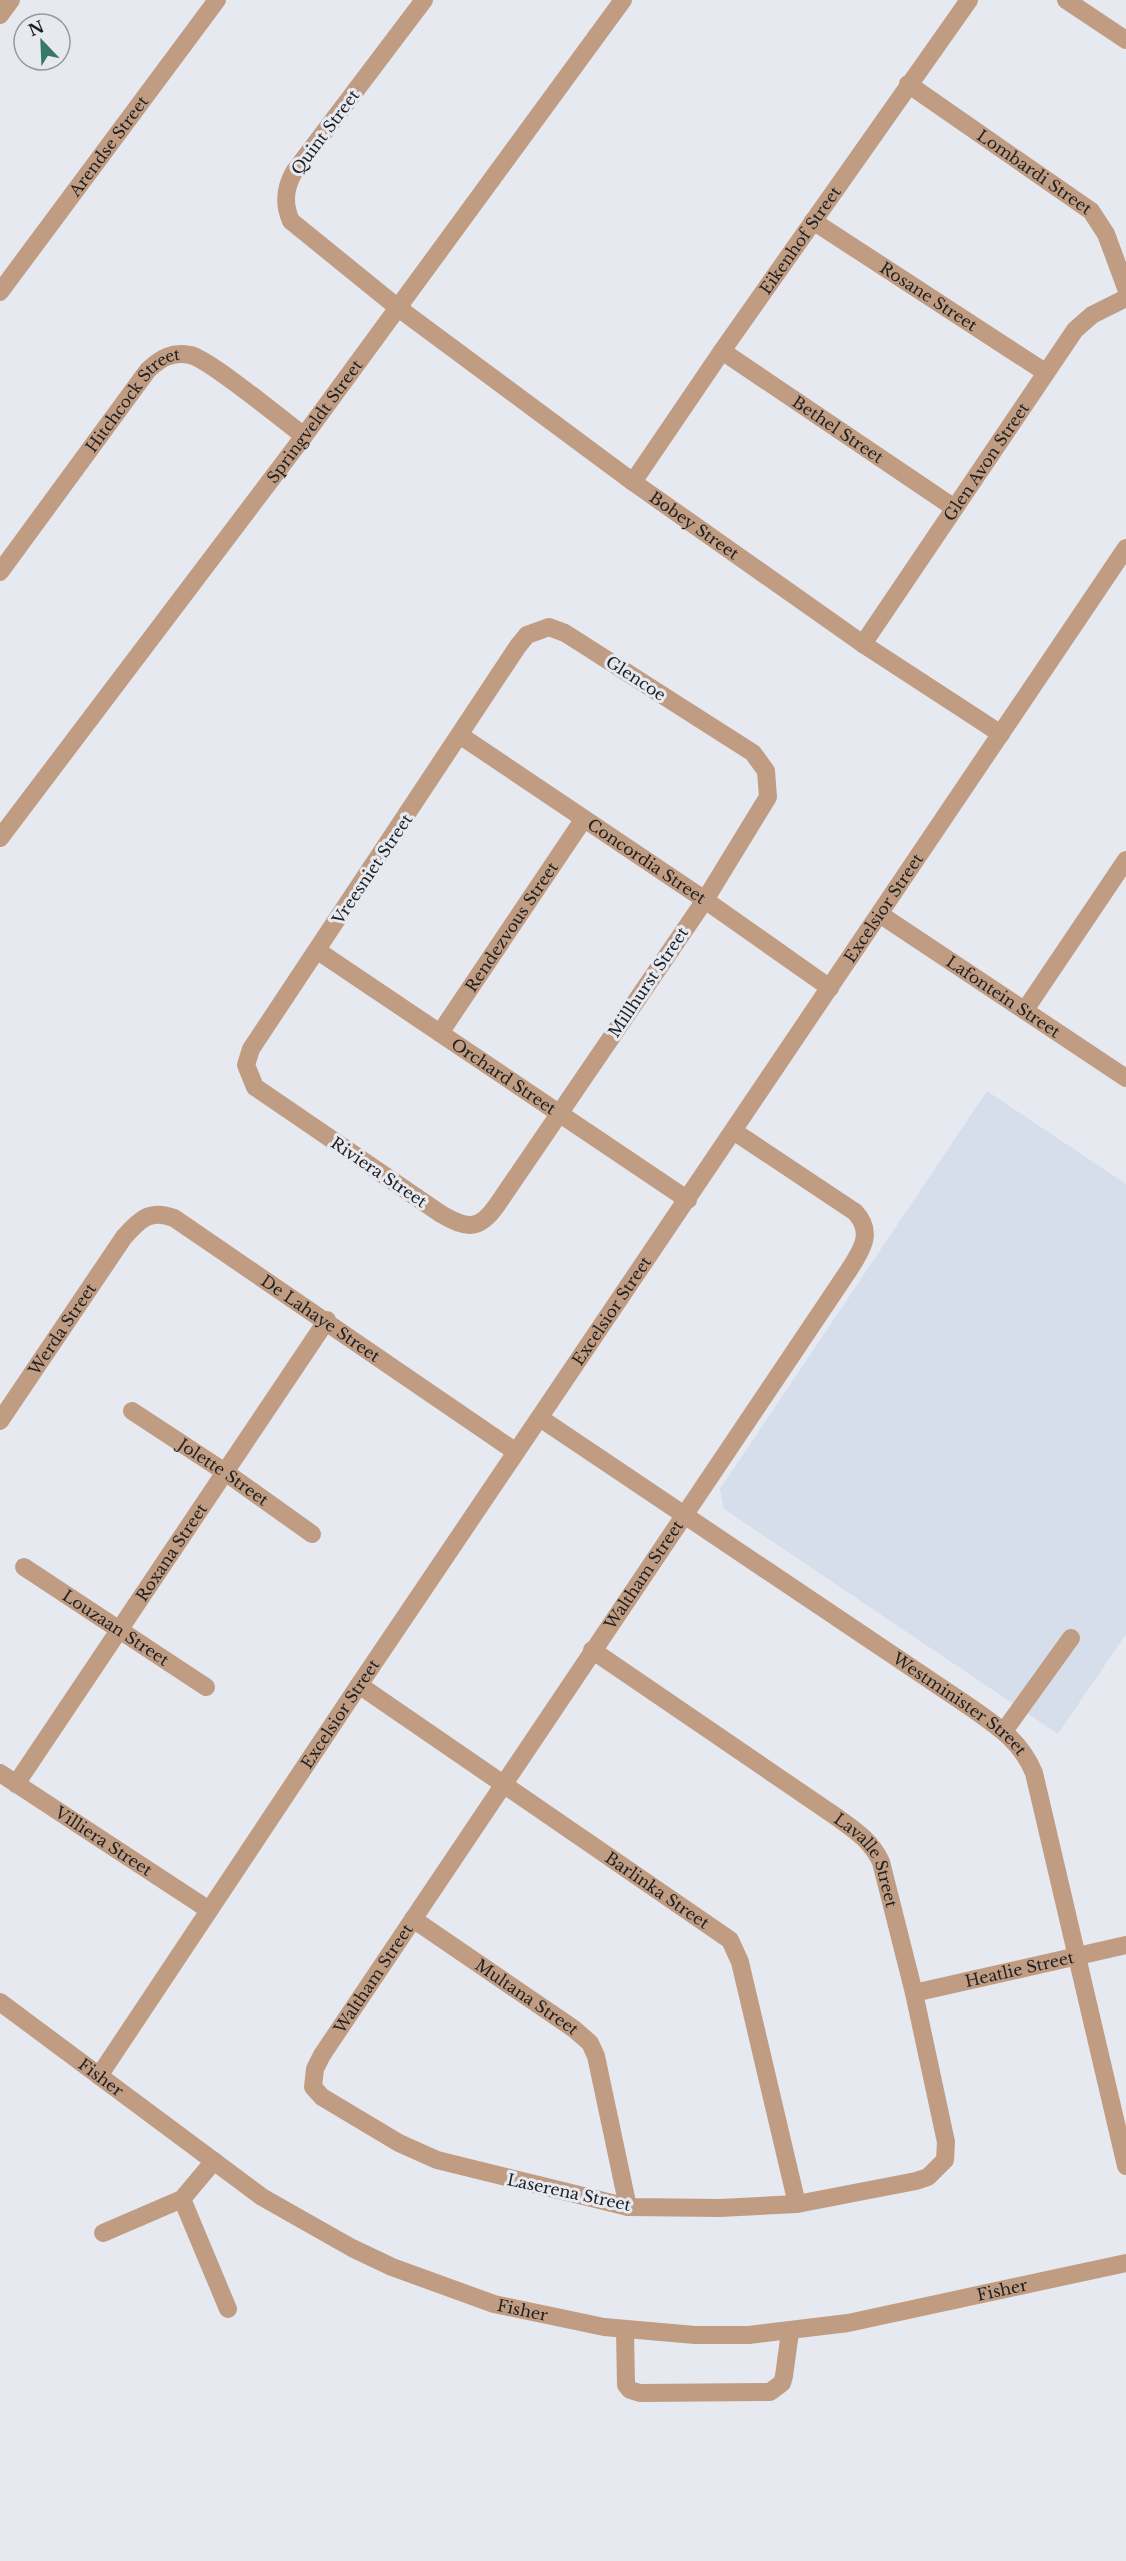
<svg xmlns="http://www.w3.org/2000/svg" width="1126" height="2561" viewBox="0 0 1126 2561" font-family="'Libre Baskerville',serif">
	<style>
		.built { fill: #d7deeb }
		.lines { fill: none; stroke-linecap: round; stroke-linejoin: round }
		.minor { stroke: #c09c83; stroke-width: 18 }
		.labels { text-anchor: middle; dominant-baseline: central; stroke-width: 6; stroke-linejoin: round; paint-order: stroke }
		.street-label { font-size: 16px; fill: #1f2022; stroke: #e6e9f0 }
	</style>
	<rect width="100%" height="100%" fill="#e6e9f0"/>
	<path class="built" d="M987,1091L1126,1184V1634L1058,1734L724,1509L720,1489Z"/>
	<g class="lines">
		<g class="minor">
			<path id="s1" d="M424,0L294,172C285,188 283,203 291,221L397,307L633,482L863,644L1001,734"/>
			<path d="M1066,0L1126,40"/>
			<path d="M0,15L11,0"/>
			<path id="s2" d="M908,84L1091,211L1106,234L1126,288"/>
			<path id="s3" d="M813,221L1045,372"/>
			<path id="s4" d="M0,292L217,0"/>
			<path id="s5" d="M722,351L953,507"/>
			<path id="s6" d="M633,482L722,351L969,0"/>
			<path id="s7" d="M0,572L148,370C161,358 173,351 190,355C208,358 284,421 304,436"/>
			<path d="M549,627L565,633L753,753L766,771L768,797L705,900L497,1205C479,1231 467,1229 441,1214L255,1087L246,1065L251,1049L518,646L527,635Z"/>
			<path id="s8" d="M863,644L1075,330L1092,315L1126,298"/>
			<path id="s9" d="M461,736L705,900L830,988"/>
			<path id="s10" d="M0,838L304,436L623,0"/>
			<path id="s11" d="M881,915L1126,1078"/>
			<path id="s12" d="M318,951L688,1200"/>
			<path d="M1025,1010L1126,860"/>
			<path id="s13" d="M440,1033L583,820"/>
			<path id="s14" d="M132,1411L225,1472L312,1534"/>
			<path id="s15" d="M540,1418L970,1707C997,1726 1021,1741 1034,1773L1126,2166"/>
			<path id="s16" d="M0,1421L124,1237C140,1219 150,1209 174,1218L516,1452"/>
			<path id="s17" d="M24,1567L206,1687"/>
			<path id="s18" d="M592,1650L838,1818C856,1831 871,1841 881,1862L914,1993L946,2142L945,2160L928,2177L916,2181L797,2204L720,2208L628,2207L437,2160L399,2143L322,2097L313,2087L315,2069L322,2055C497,1793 672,1531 849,1270C862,1250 874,1232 855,1212L735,1132"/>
			<path id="s19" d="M359,1685L730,1940L740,1962L797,2204"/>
			<path d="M1004,1731L1071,1638"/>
			<path id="s20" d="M0,1773L209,1910"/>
			<path id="s21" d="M16,1784L327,1320"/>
			<path id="s22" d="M413,1919L574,2029L590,2043L596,2056L628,2207"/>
			<path id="s23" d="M914,1993L1126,1945"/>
			<path id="s24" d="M0,2002L262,2197L352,2248L392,2267L494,2304L604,2327L695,2335H749L848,2323L1126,2263"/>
			<path id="s25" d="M99,2076L359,1685L1126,548"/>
			<path d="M182,2199L228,2309"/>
			<path d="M103,2233L182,2199L214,2161"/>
			<path d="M625,2330L626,2385L630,2390L640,2393L770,2392L782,2383L784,2376L790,2332"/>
		</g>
	</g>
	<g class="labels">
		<g class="street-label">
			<text transform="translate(325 132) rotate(-53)">Quint Street</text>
			<text stroke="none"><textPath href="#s4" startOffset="182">Arendse Street</textPath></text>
			<text stroke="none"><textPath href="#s2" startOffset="154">Lombardi Street</textPath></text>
			<text stroke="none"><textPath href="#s6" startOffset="294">Eikenhof Street</textPath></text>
			<text stroke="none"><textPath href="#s3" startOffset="138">Rosane Street</textPath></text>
			<text stroke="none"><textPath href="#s7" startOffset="219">Hitchcock Street</textPath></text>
			<text stroke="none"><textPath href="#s10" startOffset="522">Springveldt Street</textPath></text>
			<text stroke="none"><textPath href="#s5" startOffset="140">Bethel Street</textPath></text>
			<text stroke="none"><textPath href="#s8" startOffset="220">Glen Avon Street</textPath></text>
			<text stroke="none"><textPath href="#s1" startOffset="772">Bobey Street</textPath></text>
			<text transform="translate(636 678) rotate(33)">Glencoe</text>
			<text stroke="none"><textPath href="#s9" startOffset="224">Concordia Street</textPath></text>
			<text transform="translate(372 869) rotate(-56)">Vreesniet Street</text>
			<text stroke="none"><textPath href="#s25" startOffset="1407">Excelsior Street</textPath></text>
			<text stroke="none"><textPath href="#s13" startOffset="128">Rendezvous Street</textPath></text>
			<text transform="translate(648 982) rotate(-56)">Millhurst Street</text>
			<text stroke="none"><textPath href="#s11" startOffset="147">Lafontein Street</textPath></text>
			<text stroke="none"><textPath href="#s12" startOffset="224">Orchard Street</textPath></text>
			<text transform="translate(379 1172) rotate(34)">Riviera Street</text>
			<text stroke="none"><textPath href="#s25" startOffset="921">Excelsior Street</textPath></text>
			<text stroke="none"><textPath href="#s16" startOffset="458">De Lahaye Street</textPath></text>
			<text stroke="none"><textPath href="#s16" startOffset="111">Werda Street</textPath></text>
			<text stroke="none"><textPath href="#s14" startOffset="110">Jolette Street</textPath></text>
			<text stroke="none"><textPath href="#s21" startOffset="279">Roxana Street</textPath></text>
			<text stroke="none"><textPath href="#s18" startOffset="1946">Waltham Street</textPath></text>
			<text stroke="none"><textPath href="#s17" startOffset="110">Louzaan Street</textPath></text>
			<text stroke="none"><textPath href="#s15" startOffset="508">Westminister Street</textPath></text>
			<text stroke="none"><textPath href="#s25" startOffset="435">Excelsior Street</textPath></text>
			<text stroke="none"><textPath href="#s20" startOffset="124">Villiera Street</textPath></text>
			<text stroke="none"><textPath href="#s18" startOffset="351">Lavalle Street</textPath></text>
			<text stroke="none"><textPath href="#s19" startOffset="362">Barlinka Street</textPath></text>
			<text stroke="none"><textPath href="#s23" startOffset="108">Heatlie Street</textPath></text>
			<text stroke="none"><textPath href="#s18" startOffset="1460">Waltham Street</textPath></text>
			<text stroke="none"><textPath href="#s22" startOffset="138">Multana Street</textPath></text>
			<text stroke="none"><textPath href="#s24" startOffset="126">Fisher</textPath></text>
			<text transform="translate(569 2192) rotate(12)">Laserena Street</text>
			<text stroke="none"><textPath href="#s24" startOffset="1098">Fisher</textPath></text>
			<text stroke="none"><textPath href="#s24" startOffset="612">Fisher</textPath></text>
		</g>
	</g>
	<g transform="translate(42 42) rotate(337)"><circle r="28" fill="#e6e9f0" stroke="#96999e" stroke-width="1.5"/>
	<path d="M0-4.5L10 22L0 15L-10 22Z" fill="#387867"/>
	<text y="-9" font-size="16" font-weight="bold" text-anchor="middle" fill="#1f2022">N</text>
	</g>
</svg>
